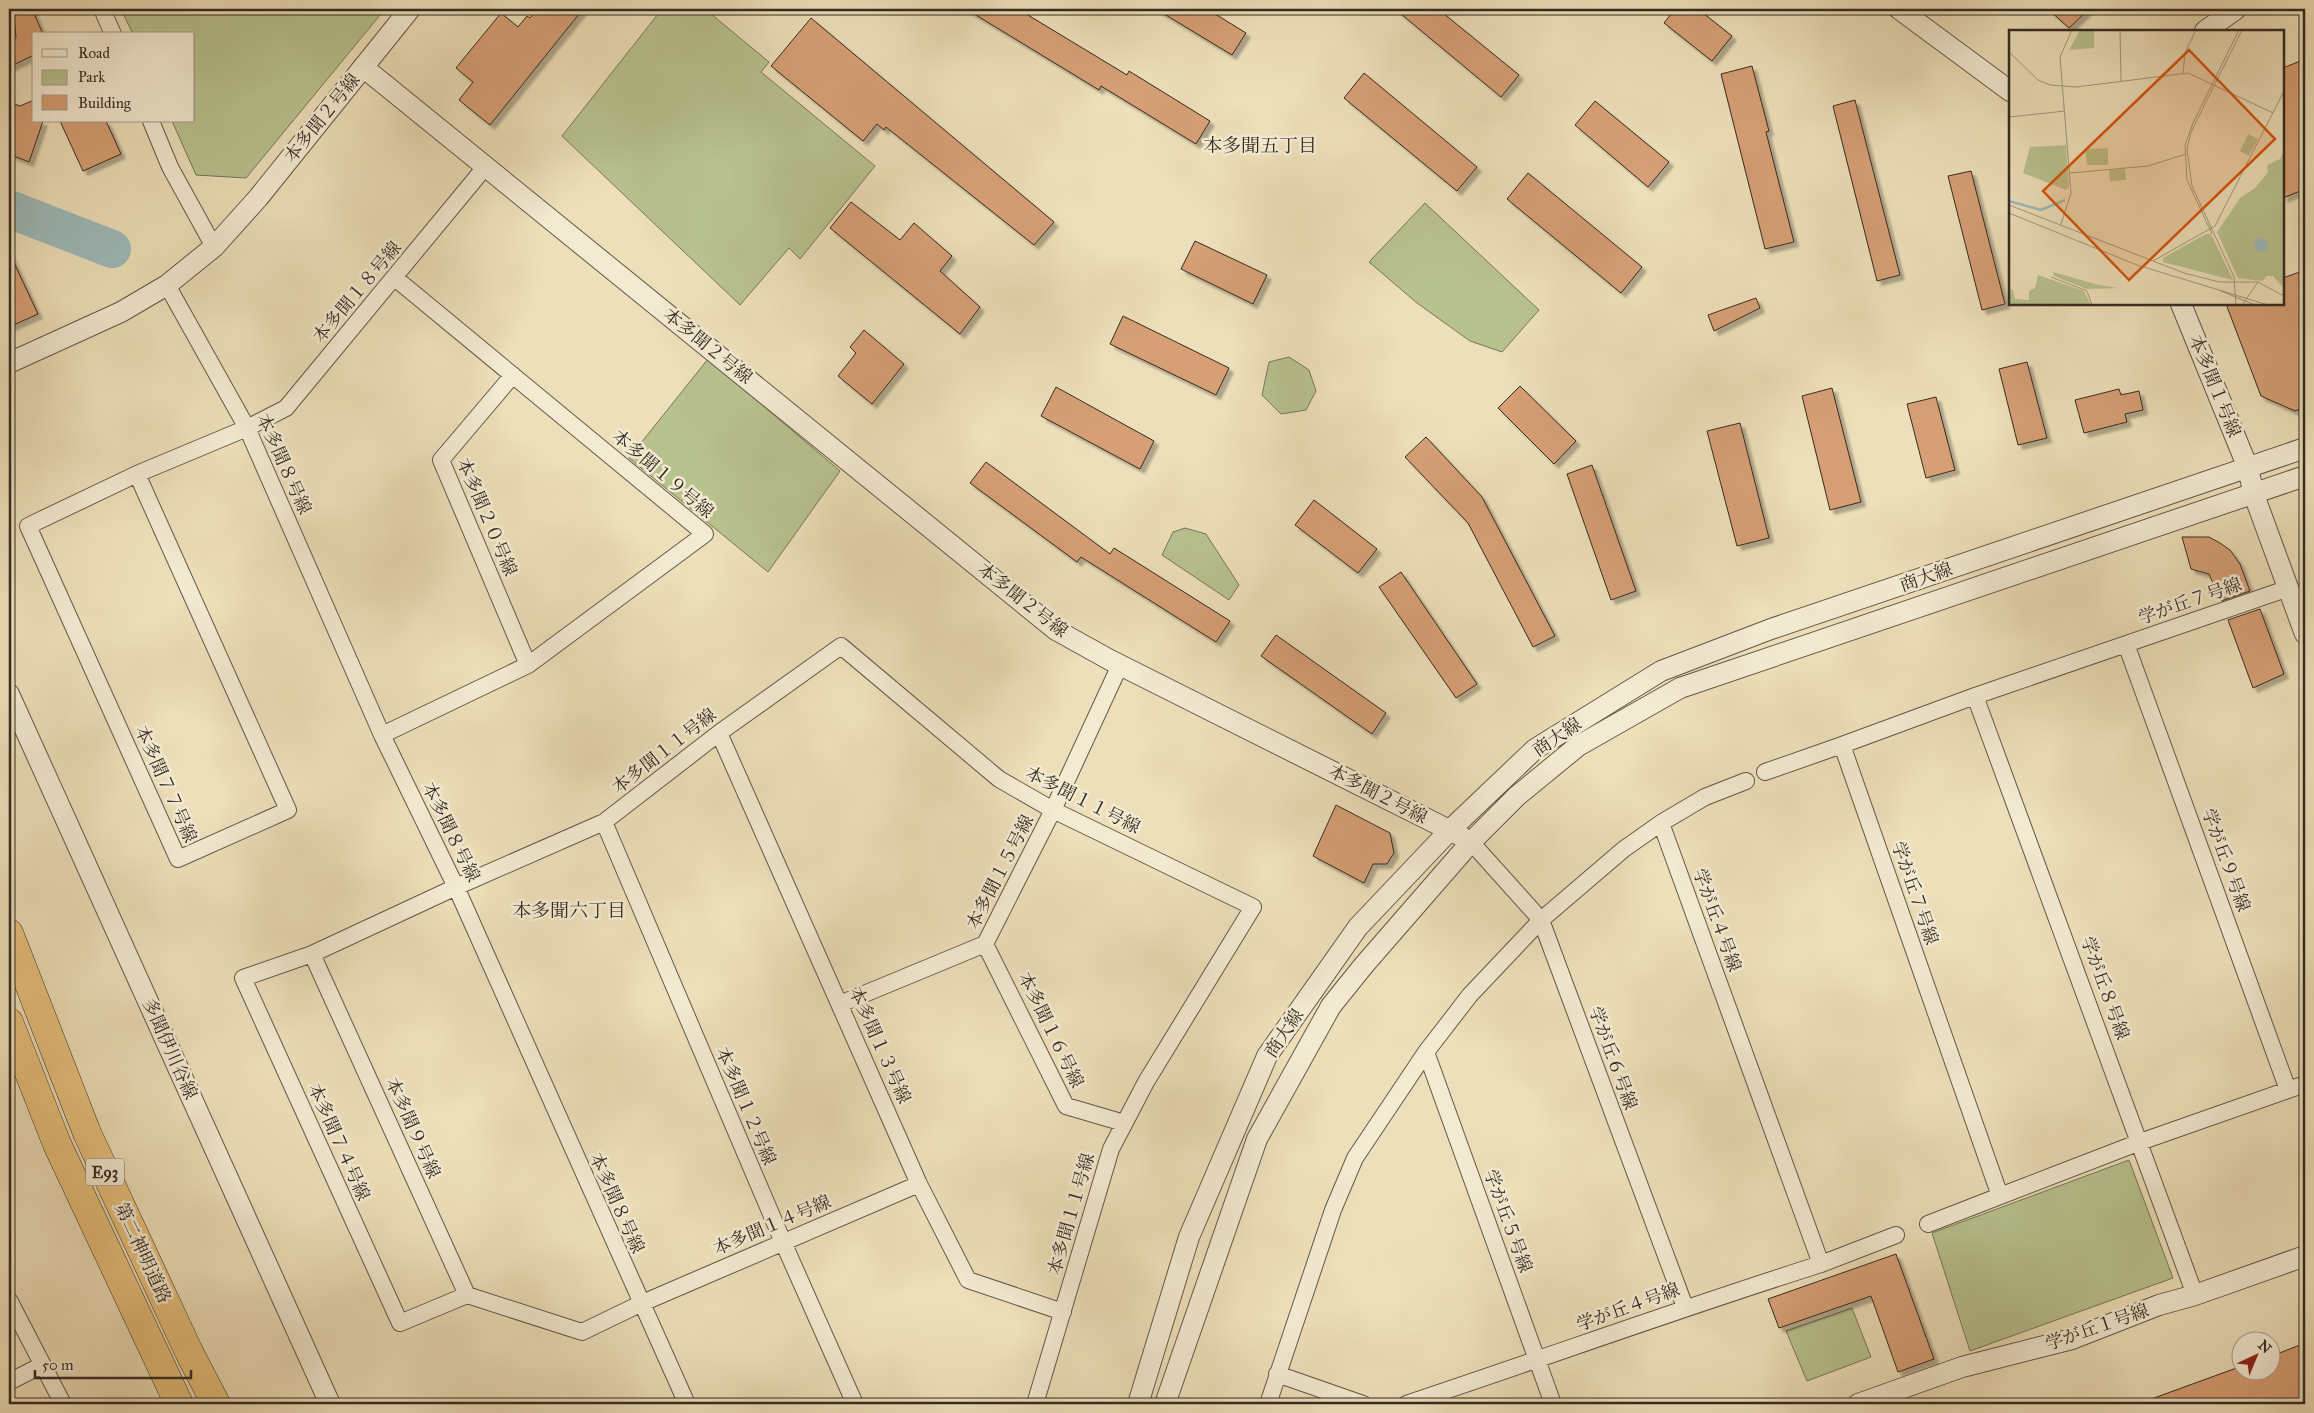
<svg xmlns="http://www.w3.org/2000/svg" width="2314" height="1413" viewBox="0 0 2314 1413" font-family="'IM FELL Great Primer','Noto Serif JP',serif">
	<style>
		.green { fill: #b8c28f; stroke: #767658 }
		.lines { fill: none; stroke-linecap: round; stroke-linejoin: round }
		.river { stroke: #9dbaba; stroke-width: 38 }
		.building { fill: #d69f74; stroke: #352a21; filter: url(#shadow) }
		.minor-casing { stroke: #635747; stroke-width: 18 }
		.tertiary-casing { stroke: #635747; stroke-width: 22 }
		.motorway-casing { stroke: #352a21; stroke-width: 29 }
		.minor { stroke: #f3ead2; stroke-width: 16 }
		.tertiary { stroke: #f3ead2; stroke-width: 20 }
		.motorway { stroke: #e6c07c; stroke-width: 28 }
		.labels { text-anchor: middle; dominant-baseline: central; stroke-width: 5; stroke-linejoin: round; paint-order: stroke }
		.shield { fill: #f3ead2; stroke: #6e6456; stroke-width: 1 }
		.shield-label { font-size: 16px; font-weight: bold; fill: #352a21 }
		.street-label { font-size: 18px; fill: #352a21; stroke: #f3ead2 }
		.neighbourhood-label { font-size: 19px; fill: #352a21; stroke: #f3ead2 }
		.inset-river { fill: none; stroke: #9dbaba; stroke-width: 2.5 }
		.inset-road { fill: none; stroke: #a3977c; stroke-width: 1 }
		.view { fill: #d6540e; fill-opacity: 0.15; stroke: #d6540e; stroke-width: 2.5 }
		.inset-edge { fill: none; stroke: #352a21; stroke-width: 2.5 }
	</style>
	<defs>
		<filter id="shadow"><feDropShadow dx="4.5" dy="4.5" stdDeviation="1" flood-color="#0004"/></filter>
	</defs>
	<rect width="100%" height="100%" fill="#eddfb9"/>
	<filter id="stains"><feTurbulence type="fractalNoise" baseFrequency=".004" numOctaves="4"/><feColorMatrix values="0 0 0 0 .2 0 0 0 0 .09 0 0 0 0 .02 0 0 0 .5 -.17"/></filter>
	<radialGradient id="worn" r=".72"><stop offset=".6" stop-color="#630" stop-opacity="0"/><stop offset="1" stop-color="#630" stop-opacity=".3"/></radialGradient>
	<path class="green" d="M121,9H385L246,178L196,175L172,121H194V34H133Z
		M662,9H705L769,62L761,72L875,166L800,259L789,248L740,305L562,136Z
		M1425,203L1539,310L1502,352L1470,341L1417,303L1369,262Z
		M1289,357L1309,370L1316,391L1306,410L1281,414L1262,395L1269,362Z
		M708,359L840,471L768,572L629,458Z
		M1185,528L1206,534L1239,585L1229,600L1162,555L1173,532Z
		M2129,1160L2173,1278L1970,1351L1932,1233Z
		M1852,1308L1871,1357L1807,1381L1786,1331Z"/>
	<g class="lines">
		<path class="river" d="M9,209L112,249"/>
	</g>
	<path class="building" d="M13,9H32L43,34H34V55L9,67V41L16,37Z
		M538,9H583L490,125L459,100L473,82L456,68L501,13L518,27L527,16L530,18Z
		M966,9H1018L1127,75L1129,71L1210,121L1196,144L1101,86L1099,90Z
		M1156,9H1207L1246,33L1232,55Z
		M1395,9H1438L1519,75L1501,97Z
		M1675,9H1698L1732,36L1712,61L1664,23Z
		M2048,9H2089L2069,28Z
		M811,18L1054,222L1034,245L886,127L884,130L877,124L863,141L771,66Z
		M2305,59V189L2283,198V68Z
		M1752,66L1769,131L1766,132L1794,242L1765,249L1721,74Z
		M1364,73L1477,167L1457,191L1344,98Z
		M34,100V121H43L29,162L9,154V102L20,106Z
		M1855,100L1900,275L1877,281L1833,106Z
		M1595,101L1669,162L1648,187L1575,125Z
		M60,121H106L121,154L83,171Z
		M1971,171L2005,304L1982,310L1948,176Z
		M1528,173L1642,267L1621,293L1507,199Z
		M851,202L900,240L914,223L952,256L940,271L980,307L960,334L830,228Z
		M1195,241L1267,275L1253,304L1181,269Z
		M9,252L38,314L9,327Z
		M2305,270V407L2295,411L2261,396L2226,304H2283V278Z
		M1756,298L1760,308L1714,331L1708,315Z
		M1123,316L1229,368L1216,395L1110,344Z
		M864,330L904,364L872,404L838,376L856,353L850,347Z
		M2027,362L2047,438L2018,445L1999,369Z
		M1520,386L1576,441L1554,464L1498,408Z
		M1056,387L1154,441L1140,469L1041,416Z
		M1832,388L1861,502L1830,510L1802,396Z
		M2119,389L2121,395L2139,391L2143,410L2125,414L2127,422L2084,433L2075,400Z
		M1936,397L1955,470L1926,478L1907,404Z
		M1740,423L1769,538L1737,546L1707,431Z
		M1426,437L1482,497L1555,636L1533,647L1468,523L1405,457Z
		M986,462L1110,554L1114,548L1230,621L1216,642L1081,557L1077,562L970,483Z
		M1592,465L1636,591L1611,600L1567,474Z
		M1314,500L1377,549L1358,573L1295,525Z
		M2182,537H2209L2220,543L2230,550L2240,564L2250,591L2221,601L2209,574L2191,569Z
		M1401,572L1477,684L1456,698L1379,587Z
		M2260,609L2284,674L2253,688L2228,620Z
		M1276,635L1386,713L1372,734L1261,656Z
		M1336,805L1390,833L1394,853L1387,864H1373L1364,883L1313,856Z
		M1896,1254L1934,1359L1898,1372L1871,1296L1779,1328L1768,1299Z
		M2305,1343V1404H2143V1402L2242,1366V1370H2272V1356Z"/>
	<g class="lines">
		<defs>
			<path id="minor" d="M102,9L113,34
				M151,121L170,167L214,247
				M167,285L247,428L382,735L456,887L687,1404
				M513,375L441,460L528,665
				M137,474L288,810L178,859L28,526Z
				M137,474L247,428L286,408L486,166
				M2289,588L1975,696L1842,745L2000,1196L2140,1142L2305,1084
				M2126,644L2288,1090
				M1975,696L2195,1295
				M719,733L919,1184L968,1280L1063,1312
				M382,735L528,665L705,534L395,278
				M1765,772L1842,745
				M604,822L783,1242L855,1404
				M1661,823L1705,797L1746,781
				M1471,842L1541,920L1685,1307
				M985,944L1066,1106L1124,1123
				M312,954L243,978L400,1323L467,1295
				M840,1004L985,944L1053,810L1120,665
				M1426,1052L1553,1404
				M919,1184L640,1304L582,1332L467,1295L312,954L456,887L604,822L719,733L841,646L999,779L1053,810L1253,907L1146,1082L1111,1149L1035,1404
				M1928,1224L2000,1196
				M1821,1264L1896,1235
				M9,1300L63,1404
				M1277,1374L1363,1404
				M9,1382L42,1365
				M1268,1404L1333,1210L1355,1158L1426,1052L1470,995L1541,920L1624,849L1661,823L1821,1264C1682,1308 1544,1358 1406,1404"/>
			<path id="tertiary" d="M1899,9L2010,91
				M2205,31L2236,9
				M363,67L1056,630L1110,660L1461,836
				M2181,304L2248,468L2254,495L2305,634
				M9,363L121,312L167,285L214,247L258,198L410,9
				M9,694L330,1404
				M1138,1404L1189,1237L1267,1056L1358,927L1450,830L1535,749L1661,671L1771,629L2305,448
				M1165,1404L1257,1139L1331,1006L1364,965L1471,842L1517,796L1578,746L1680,688L2305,476
				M1858,1404L1962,1367L2072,1339L2159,1305L2195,1295L2305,1256"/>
			<path id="motorway" d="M9,933L87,1133L189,1352L216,1404
				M9,1022L57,1144L179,1404"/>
		</defs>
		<use href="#minor" class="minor-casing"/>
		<use href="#tertiary" class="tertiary-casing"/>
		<use href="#motorway" class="motorway-casing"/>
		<use href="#minor" class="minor"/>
		<use href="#tertiary" class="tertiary"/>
		<use href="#motorway" class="motorway"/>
	</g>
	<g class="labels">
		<rect class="shield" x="86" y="1158.5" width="38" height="27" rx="4"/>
		<g class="shield-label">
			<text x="105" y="1172">E93</text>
		</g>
		<g class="street-label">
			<text transform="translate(322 118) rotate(-51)">本多聞２号線</text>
			<text transform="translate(357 292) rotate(-50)">本多聞１８号線</text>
			<text transform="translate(708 346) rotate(39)">本多聞２号線</text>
			<text transform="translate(2215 386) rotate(68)">本多聞１号線</text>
			<text transform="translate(284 464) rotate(66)">本多聞８号線</text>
			<text transform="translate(663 474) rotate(40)">本多聞１９号線</text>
			<text transform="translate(487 517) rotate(67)">本多聞２０号線</text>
			<text transform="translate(1926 577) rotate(-19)">商大線</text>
			<text transform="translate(1023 600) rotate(38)">本多聞２号線</text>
			<text transform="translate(2190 601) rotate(-19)">学が丘７号線</text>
			<text transform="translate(1557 737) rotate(-34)">商大線</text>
			<text transform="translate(664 751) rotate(-38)">本多聞１１号線</text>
			<text transform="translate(166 784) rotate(66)">本多聞７７号線</text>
			<text transform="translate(1378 794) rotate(27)">本多聞２号線</text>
			<text transform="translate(1083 800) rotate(27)">本多聞１１号線</text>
			<text transform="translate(451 832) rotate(64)">本多聞８号線</text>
			<text transform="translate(2226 860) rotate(70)">学が丘９号線</text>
			<text transform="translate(1000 872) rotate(-63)">本多聞１５号線</text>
			<text transform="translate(1915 893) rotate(71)">学が丘７号線</text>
			<text transform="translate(1717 920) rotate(70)">学が丘４号線</text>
			<text transform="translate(2105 988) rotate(70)">学が丘８号線</text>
			<text transform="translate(1051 1030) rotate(64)">本多聞１６号線</text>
			<text transform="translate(1284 1033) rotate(-56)">商大線</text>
			<text transform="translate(880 1045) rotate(66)">本多聞１３号線</text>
			<text transform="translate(170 1049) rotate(66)">多聞伊川谷線</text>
			<text transform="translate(1613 1058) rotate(70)">学が丘６号線</text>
			<text transform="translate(746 1106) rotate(67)">本多聞１２号線</text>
			<text transform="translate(413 1128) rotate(66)">本多聞９号線</text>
			<text transform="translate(339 1142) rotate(66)">本多聞７４号線</text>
			<text transform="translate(617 1203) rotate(66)">本多聞８号線</text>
			<text transform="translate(1071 1214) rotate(-74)">本多聞１１号線</text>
			<text transform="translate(1508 1221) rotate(70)">学が丘５号線</text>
			<text transform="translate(772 1225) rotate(-23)">本多聞１４号線</text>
			<text transform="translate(143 1253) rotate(65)">第二神明道路</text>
			<text transform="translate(1628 1307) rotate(-20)">学が丘４号線</text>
			<text transform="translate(2097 1327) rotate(-19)">学が丘１号線</text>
		</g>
		<g class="neighbourhood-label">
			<text x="1260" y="145">本多聞五丁目</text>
			<text x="569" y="910">本多聞六丁目</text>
		</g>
	</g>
	<g transform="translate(2009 30)">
		<rect width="275" height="275" fill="#eddfb9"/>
		<path d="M71,0H85V18L60,20ZM239,104L249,109L240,126L231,121ZM57,115L60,157L57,160L14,143L21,117ZM99,118V135H78L76,119ZM275,120V258L264,246H258L253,251L229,248L208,202L232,167L246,158L259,142L258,135L271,129ZM116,139L117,150L101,151L100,140ZM197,204H202L224,250L154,232V228ZM44,242L90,255L109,258L77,259L45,246ZM29,245L75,261L82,275H0V259L4,260L6,269L20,270V261L26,258Z" fill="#b8c28f"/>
		<path d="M245 215a7 7 0 1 1 14 0a7 7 0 1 1-14 0Z" fill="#9dbaba"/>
		<path class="inset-river" d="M0,171L32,180L56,170"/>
		<path class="inset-road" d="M111,0L112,51M0,22L29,50L41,55L67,57L179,43L264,83M174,43L176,23L187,0M0,87L56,81M61,143L139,136L177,124M0,175L175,243L210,252H249L275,266M0,183L128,235L259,275M52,194L62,163L51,27L63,0M203,204L178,150L176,115L184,93L230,0M144,231L206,196L275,61M42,247L78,261L83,275M212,261L246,275M227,275L225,247L183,156L178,119L182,102L233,0M233,275L249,252"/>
		<path class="view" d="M180,20L266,109L120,250L34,161Z"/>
		<rect width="275" height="275" class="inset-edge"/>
	</g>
	<rect width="2314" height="1413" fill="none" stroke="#eddfb9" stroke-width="30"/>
	<rect x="10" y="10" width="2294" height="1393" fill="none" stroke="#352a21" stroke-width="2.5"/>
	<rect x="15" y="15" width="2284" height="1383" fill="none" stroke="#352a21"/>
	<rect x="32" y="32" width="162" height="90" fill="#f3ead2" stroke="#a79d8b"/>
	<rect x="42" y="49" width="25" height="8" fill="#f3ead2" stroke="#a79d8b"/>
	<text x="78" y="58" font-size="15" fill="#352a21">Road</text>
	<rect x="42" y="70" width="25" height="15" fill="#b8c28f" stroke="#a79d8b"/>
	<text x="78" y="82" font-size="15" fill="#352a21">Park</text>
	<rect x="42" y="95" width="25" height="15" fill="#d69f74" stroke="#a79d8b"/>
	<text x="78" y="108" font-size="15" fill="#352a21">Building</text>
	<g transform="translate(2256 1356) rotate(44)"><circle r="24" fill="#f3ead2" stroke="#a79d8b"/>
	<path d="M0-4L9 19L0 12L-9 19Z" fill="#8f2418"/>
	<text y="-8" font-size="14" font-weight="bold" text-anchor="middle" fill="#352a21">N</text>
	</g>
	<path d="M35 1370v8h156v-8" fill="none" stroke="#352a21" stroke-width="2.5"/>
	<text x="42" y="1370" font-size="15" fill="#352a21" stroke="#f3ead2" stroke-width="4" paint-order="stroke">50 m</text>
	<rect width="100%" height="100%" filter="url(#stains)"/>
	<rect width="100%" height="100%" fill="url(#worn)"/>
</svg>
